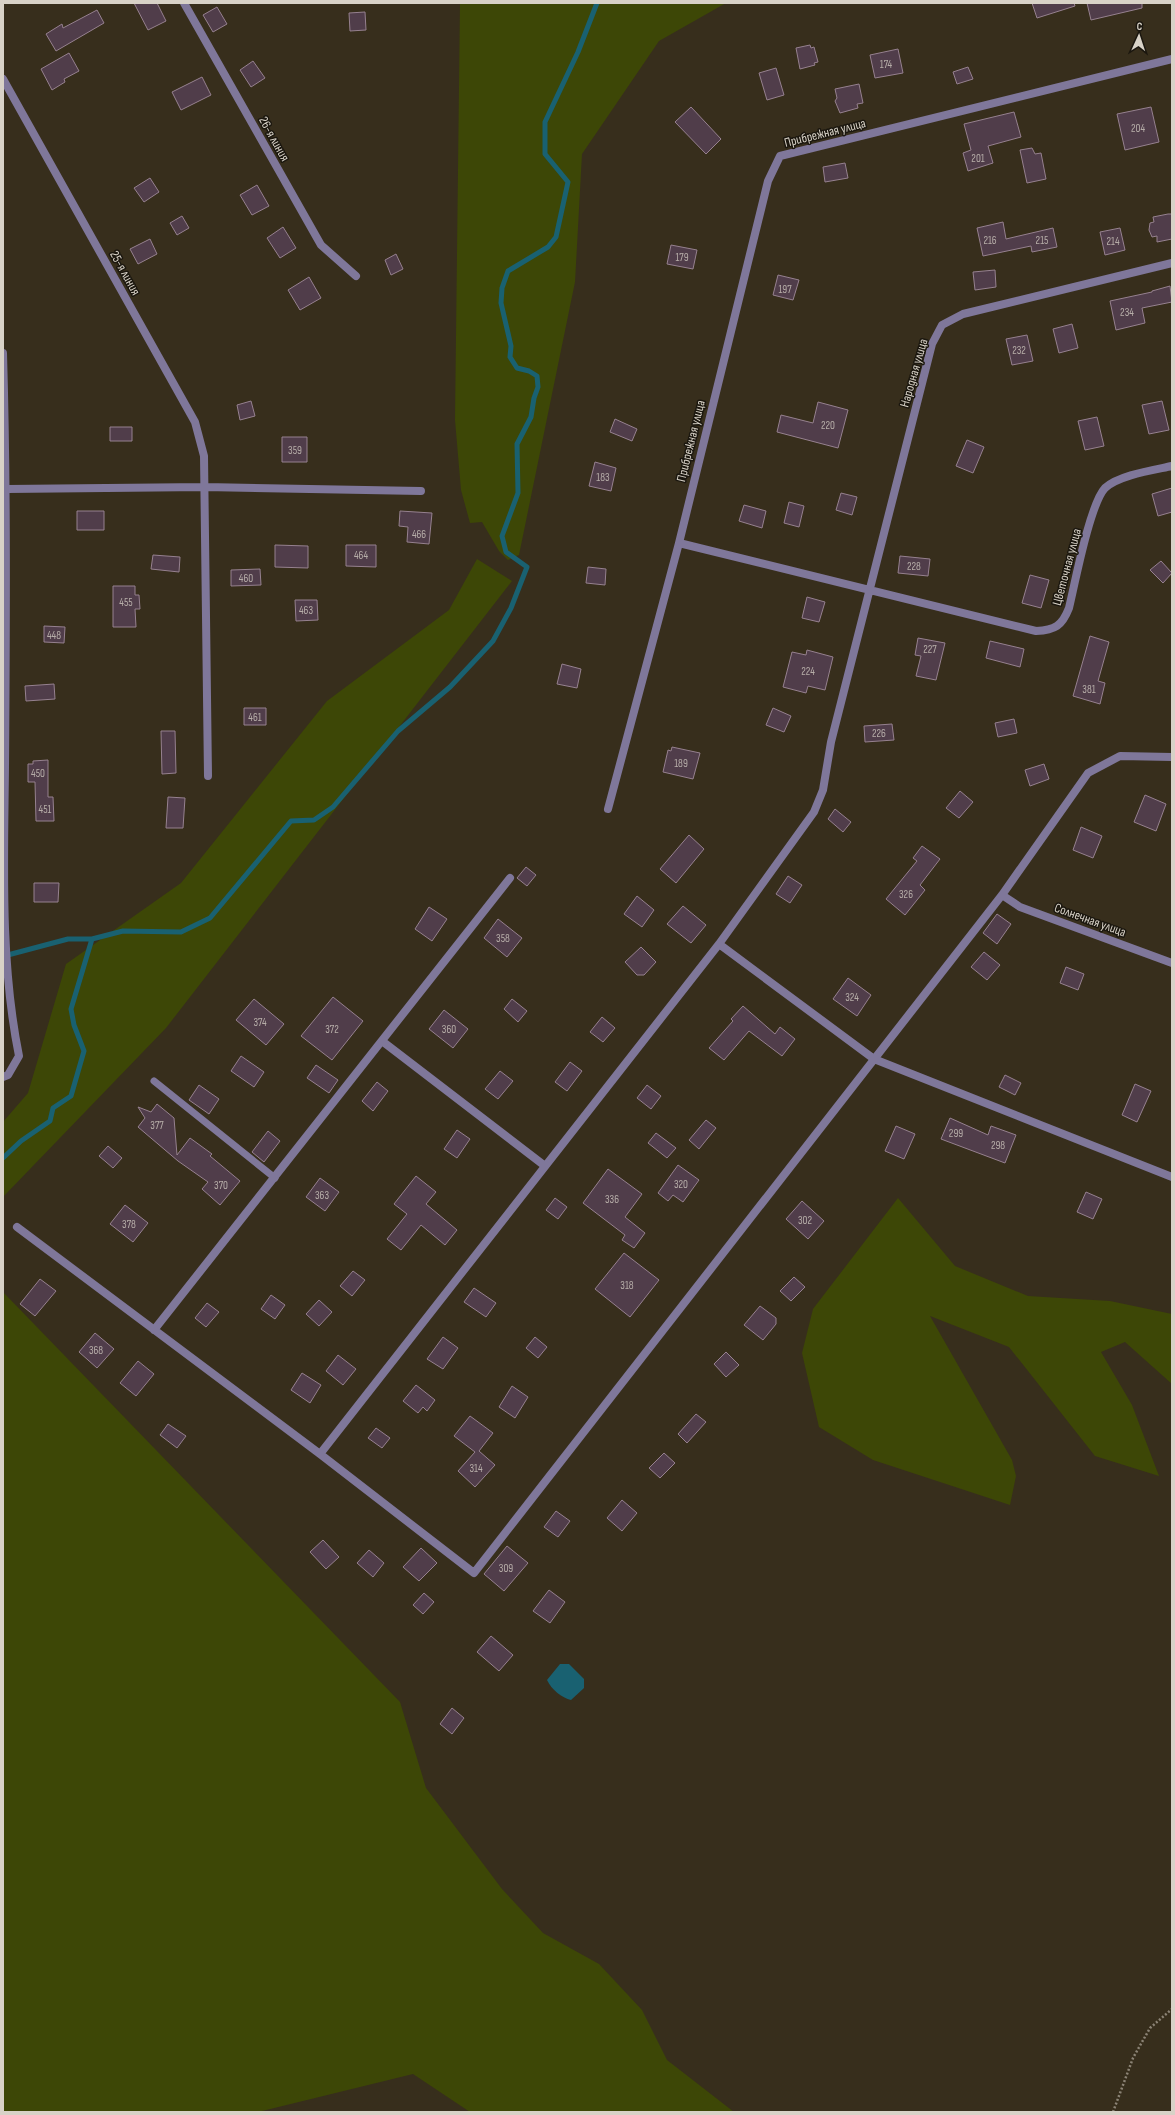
<svg xmlns="http://www.w3.org/2000/svg" width="1175" height="2115" viewBox="0 0 1175 2115" font-family="'Sofia Sans Condensed',sans-serif">
	<style>
		.green { fill: #3d4706 }
		.water { fill: #196171 }
		.lines { fill: none; stroke-linecap: round; stroke-linejoin: round }
		.stream { stroke: #196171; stroke-width: 5 }
		.building { fill: #503d4a; stroke: #96818f }
		.path { stroke: #8b8375; stroke-width: 2.5; stroke-dasharray: 2 2; stroke-linecap: butt }
		.service { stroke: #7f779a; stroke-width: 7 }
		.minor { stroke: #7f779a; stroke-width: 8 }
		.labels { text-anchor: middle; dominant-baseline: central; stroke-width: 3; stroke-linejoin: round; paint-order: stroke }
		.number-label { font-size: 11px; fill: #b6ada8 }
		.street-label { font-size: 13px; fill: #d8d2c7; stroke: #1b170f }
	</style>
	<rect width="100%" height="100%" fill="#372e1c"/>
	<path class="green" d="M460,3H726L659,41L582,154L575,282L519,555L508,560L499,551L482,522L470,523L461,490L455,420Z
		M477,559L512,581L166,1028L3,1197V1122L28,1093L66,964L181,883L327,701L449,610Z
		M898,1198L955,1266L1028,1296L1110,1301L1172,1314V1384L1125,1342L1101,1352L1132,1405L1159,1476L1095,1456L1009,1347L930,1316L1012,1460L1016,1476L1010,1505L873,1460L819,1427L802,1353L813,1309Z
		M3,1292L400,1702L426,1788L502,1889L543,1933L599,1964L642,2010L667,2060L734,2112H470L413,2074L258,2112H3Z"/>
	<path class="water" d="M560,1664H569L584,1679V1688L571,1700C562,1698 551,1689 547,1680Z"/>
	<g class="lines">
		<path class="stream" d="M4,956L68,939H92
			M3,1158L21,1141L50,1121L53,1108L71,1096L84,1051L74,1025L71,1009L92,939L123,931L181,932L210,918L291,821L314,820L333,807L398,731L450,687L493,641L511,608L527,567L506,552L502,536L518,493L517,444L531,417L534,398L538,387L537,376L529,371L517,368L510,357L511,346L501,303L502,288L508,271L548,247L556,237L568,182L545,154V122L578,52L597,3"/>
	</g>
	<path class="building" d="M134,3H157L166,21L148,30Z
		M1032,3H1074L1075,6L1037,18Z
		M1087,3H1142V8L1091,20Z
		M217,7L227,24L213,32L203,15Z
		M97,10L104,23L56,51L46,34L62,24L63,28Z
		M365,12L366,30L350,31L349,13Z
		M810,45L811,48L814,47L818,62L814,63L815,65L800,69L796,48Z
		M898,49L903,73L875,78L870,55Z
		M69,53L79,71L64,79L65,82L52,90L41,69Z
		M253,61L265,78L251,87L240,70Z
		M968,67L973,79L957,84L953,72Z
		M776,68L784,95L767,100L759,73Z
		M202,77L211,95L181,110L172,92Z
		M859,84L863,103L857,104L858,108L840,113L835,101L837,98L835,89Z
		M691,107L721,139L706,154L675,122Z
		M1151,107L1159,142L1125,150L1117,114Z
		M1014,112L1021,137L988,146L993,163L968,171L963,153L971,150L964,124Z
		M1032,148L1035,154L1041,153L1046,179L1027,183L1020,150Z
		M845,163L848,178L825,182L823,167Z
		M150,178L159,192L144,202L134,188Z
		M257,185L269,206L252,215L240,195Z
		M1168,214H1172V239L1157,242V236L1152,237L1149,230L1150,223L1154,222L1153,217Z
		M182,216L189,228L177,235L170,223Z
		M1003,222L1006,239L1053,228L1057,247L1032,252L1031,246L983,256L977,228Z
		M283,227L296,248L280,258L267,238Z
		M1120,228L1125,250L1105,255L1100,232Z
		M150,239L157,254L138,264L130,249Z
		M671,245L697,250L693,269L667,264Z
		M396,254L403,269L391,275L385,260Z
		M995,270L996,287L975,290L973,272Z
		M778,275L799,280L793,300L773,295Z
		M309,277L321,298L300,310L288,290Z
		M1170,286L1172,302L1142,308L1145,323L1116,330L1110,301L1152,292V291Z
		M1072,324L1078,348L1059,353L1053,329Z
		M1027,335L1033,361L1012,365L1006,339Z
		M251,401L255,416L240,420L237,405Z
		M1162,401L1169,430L1149,434L1142,405Z
		M818,402L848,410L838,448L777,432L781,415L813,423Z
		M1097,417L1104,446L1085,450L1078,421Z
		M615,419L637,429L632,441L610,432Z
		M110,427H132V441H110Z
		M282,437H307V462H282Z
		M967,440L984,447L973,473L956,466Z
		M595,462L616,468L611,491L589,486Z
		M1172,488V512L1158,516L1152,494Z
		M841,493L857,497L852,515L836,510Z
		M789,502L804,506L799,527L784,523Z
		M744,505L766,511L762,528L739,521Z
		M77,511H104V530H77Z
		M400,511L432,513L429,544L407,542L408,527L399,526Z
		M275,545L308,546V568L275,567Z
		M346,545H376V567L346,566Z
		M153,555L180,557L179,572L151,569Z
		M900,556L930,559L928,576L898,573Z
		M1161,561L1172,573L1163,583L1150,570Z
		M588,567L606,569L605,585L586,583Z
		M260,569L261,585L231,586V570Z
		M1030,575L1049,580L1041,608L1022,603Z
		M113,586H135V595H139L140,609H135L136,627H113Z
		M807,597L825,602L819,622L802,618Z
		M295,600H317L318,620L296,621Z
		M44,626L65,627L64,643L44,642Z
		M1090,636L1109,642L1098,681L1105,683L1100,704L1073,696Z
		M918,638L945,643L936,680L916,676L921,656L915,655Z
		M990,641L1024,649L1020,667L986,658Z
		M807,650L833,657L825,690L808,686L806,693L783,687L792,652L806,655Z
		M562,664L581,669L577,688L557,684Z
		M54,684L55,699L26,701L25,686Z
		M244,708H266V725H244Z
		M773,708L791,716L784,732L766,725Z
		M1014,719L1017,733L998,737L995,723Z
		M892,724L894,740L865,742L864,726Z
		M161,731H175L176,773L162,774Z
		M672,747L700,753L693,779L663,772L668,750L671,751Z
		M48,760V797H53L54,821H36L35,782H28V764H33V761Z
		M1044,764L1049,779L1030,786L1025,770Z
		M960,791L973,802L959,818L946,808Z
		M1145,795L1166,804L1156,831L1134,822Z
		M168,797L185,798L183,828H166Z
		M835,809L851,822L843,832L828,819Z
		M1081,827L1102,836L1093,858L1073,850Z
		M689,835L704,849L676,883L660,869Z
		M922,846L940,859L920,885L925,890L905,915L886,899L917,861L913,858Z
		M526,867L536,875L527,886L517,878Z
		M788,876L802,885L790,903L776,894Z
		M34,883H59L58,902H34Z
		M637,896L654,910L642,927L624,914Z
		M683,906L706,925L691,943L667,924Z
		M429,907L447,919L432,941L415,929Z
		M997,914L1011,924L997,944L983,933Z
		M498,919L522,938L507,957L484,938Z
		M641,947L656,962L644,975H637L625,962Z
		M984,952L1000,965L987,980L971,967Z
		M1066,967L1084,974L1078,990L1060,983Z
		M848,978L871,995L857,1016L833,999Z
		M333,997L363,1021L332,1060L301,1036Z
		M254,999L284,1024L266,1045L236,1020Z
		M512,999L527,1011L518,1022L504,1009Z
		M743,1006L775,1034L780,1027L795,1039L782,1056L749,1031L724,1060L709,1048L733,1021L731,1019Z
		M444,1010L468,1029L453,1048L429,1029Z
		M602,1017L615,1028L603,1042L590,1032Z
		M241,1056L264,1072L254,1087L231,1071Z
		M570,1062L582,1071L567,1091L555,1082Z
		M316,1065L338,1080L329,1093L307,1078Z
		M500,1071L513,1081L498,1099L485,1089Z
		M1005,1075L1021,1083L1015,1095L999,1087Z
		M377,1082L388,1091L373,1111L362,1101Z
		M1135,1084L1151,1091L1137,1122L1122,1115Z
		M199,1085L219,1099L209,1114L189,1100Z
		M647,1085L661,1096L651,1109L637,1098Z
		M157,1104L174,1118L177,1155L190,1138L212,1154L210,1156L240,1181L220,1205L202,1189L208,1182L178,1161L138,1127L145,1118L138,1107L151,1112Z
		M950,1118L988,1135L991,1126L1016,1135L1005,1163L941,1139Z
		M706,1120L716,1128L699,1149L689,1140Z
		M896,1126L915,1134L904,1159L885,1151Z
		M457,1130L470,1139L457,1158L444,1149Z
		M268,1131L280,1141L264,1162L252,1152Z
		M656,1133L676,1148L667,1158L648,1143Z
		M108,1146L122,1158L113,1168L99,1156Z
		M678,1165L699,1180L683,1202L673,1195L668,1201L658,1193Z
		M608,1169L642,1194L625,1217L645,1233L634,1248L622,1240L625,1235L583,1203Z
		M416,1176L436,1192L426,1204L457,1230L445,1245L421,1225L401,1250L387,1239L407,1214L394,1204Z
		M320,1178L339,1192L325,1211L306,1197Z
		M1086,1192L1102,1199L1093,1219L1077,1212Z
		M555,1198L567,1207L558,1219L546,1210Z
		M802,1201L824,1221L808,1239L786,1219Z
		M125,1205L148,1223L133,1242L110,1224Z
		M624,1253L659,1280L630,1317L595,1289Z
		M353,1271L365,1280L352,1296L340,1286Z
		M794,1277L805,1287L791,1301L780,1291Z
		M40,1279L56,1291L35,1316L20,1304Z
		M474,1288L496,1303L486,1317L464,1302Z
		M271,1295L285,1305L275,1319L261,1309Z
		M319,1300L332,1312L319,1326L306,1314Z
		M207,1303L219,1312L206,1327L195,1318Z
		M760,1306L776,1318V1324L763,1340L744,1325Z
		M95,1333L114,1349L97,1368L79,1352Z
		M443,1337L458,1348L443,1369L427,1359Z
		M535,1337L547,1347L538,1358L526,1348Z
		M726,1352L739,1365L726,1377L714,1364Z
		M338,1355L356,1369L343,1385L326,1371Z
		M138,1361L154,1374L136,1396L120,1383Z
		M302,1373L321,1385L310,1403L291,1390Z
		M416,1385L435,1400L427,1411L423,1407L418,1413L403,1401Z
		M512,1386L528,1397L515,1418L499,1407Z
		M696,1414L706,1422L687,1443L678,1434Z
		M470,1416L493,1433L479,1451L495,1465L475,1487L458,1471L475,1452L454,1436Z
		M168,1424L186,1436L177,1448L160,1435Z
		M376,1428L390,1438L382,1448L368,1438Z
		M664,1453L675,1463L660,1478L649,1468Z
		M622,1500L637,1513L622,1531L607,1518Z
		M556,1511L570,1521L558,1537L544,1527Z
		M323,1540L339,1557L326,1569L310,1552Z
		M507,1546L528,1563L504,1591L484,1574Z
		M421,1548L437,1563L419,1581L403,1567Z
		M369,1550L384,1563L373,1577L357,1563Z
		M549,1590L565,1602L550,1623L533,1611Z
		M424,1593L434,1602L423,1614L413,1605Z
		M491,1636L513,1655L499,1671L477,1652Z
		M452,1708L464,1718L452,1734L440,1724Z"/>
	<g class="lines">
		<path class="path" d="M1113,2112L1133,2058L1150,2028L1172,2009"/>
		<path class="service" d="M154,1081L275,1178"/>
		<path class="minor" d="M184,3L321,245L356,276
			M3,79L195,422L204,456L208,776
			M3,353C7,491 6,629 5,767C4,864 0,962 19,1056L8,1075L3,1077
			M7,489L205,487L421,491
			M679,543L1036,631C1055,630 1062,626 1069,608C1075,583 1090,504 1105,488C1119,475 1154,470 1172,466
			M608,809L679,543L768,181L780,156L1172,59
			M1002,895L1020,907L1172,963
			M719,944L874,1059L1172,1177
			M382,1041L545,1166
			M17,1227L320,1454L474,1573L1002,895L1088,773L1120,756L1172,757
			M154,1330L510,878
			M320,1454L719,944L814,812L823,790L831,742L932,344L942,325L963,314L1172,263"/>
	</g>
	<g class="labels">
		<g class="number-label">
			<text x="886" y="64">174</text>
			<text x="1138" y="128">204</text>
			<text x="978" y="158">201</text>
			<text x="990" y="240">216</text>
			<text x="1042" y="240">215</text>
			<text x="1113" y="241">214</text>
			<text x="682" y="257">179</text>
			<text x="785" y="289">197</text>
			<text x="1127" y="312">234</text>
			<text x="1019" y="350">232</text>
			<text x="828" y="425">220</text>
			<text x="295" y="450">359</text>
			<text x="603" y="477">183</text>
			<text x="419" y="534">466</text>
			<text x="361" y="555">464</text>
			<text x="914" y="566">228</text>
			<text x="246" y="578">460</text>
			<text x="126" y="602">455</text>
			<text x="306" y="610">463</text>
			<text x="54" y="635">448</text>
			<text x="930" y="649">227</text>
			<text x="808" y="671">224</text>
			<text x="1089" y="689">381</text>
			<text x="255" y="717">461</text>
			<text x="879" y="733">226</text>
			<text x="681" y="763">189</text>
			<text x="38" y="773">450</text>
			<text x="45" y="809">451</text>
			<text x="906" y="894">326</text>
			<text x="503" y="938">358</text>
			<text x="852" y="997">324</text>
			<text x="260" y="1022">374</text>
			<text x="332" y="1029">372</text>
			<text x="449" y="1029">360</text>
			<text x="157" y="1125">377</text>
			<text x="956" y="1133">299</text>
			<text x="998" y="1145">298</text>
			<text x="681" y="1184">320</text>
			<text x="221" y="1185">370</text>
			<text x="322" y="1195">363</text>
			<text x="612" y="1199">336</text>
			<text x="805" y="1220">302</text>
			<text x="129" y="1224">378</text>
			<text x="627" y="1285">318</text>
			<text x="96" y="1350">368</text>
			<text x="476" y="1468">314</text>
			<text x="506" y="1568">309</text>
		</g>
		<g class="street-label">
			<text transform="translate(825 133) rotate(-14)">Прибрежная улица</text>
			<text transform="translate(274 139) rotate(61)">26-я линия</text>
			<text transform="translate(125 273) rotate(61)">25-я линия</text>
			<text transform="translate(914 373) rotate(-74)">Народная улица</text>
			<text transform="translate(691 441) rotate(-76)">Прибрежная улица</text>
			<text transform="translate(1067 567) rotate(-75)">Цветочная улица</text>
			<text transform="translate(1090 920) rotate(20)">Солнечная улица</text>
		</g>
	</g>
	<rect width="1175" height="2115" fill="none" stroke="#d8d2c7" stroke-width="8"/>
	<g transform="translate(1139 36) rotate(3)" stroke="#1b170f" stroke-width="3" paint-order="stroke">
	<path d="M0-3L7 15L0 10L-7 15Z" fill="#d8d2c7"/>
	<text y="-6" font-size="11" font-weight="bold" text-anchor="middle" fill="#d8d2c7">С</text>
	</g>
</svg>
